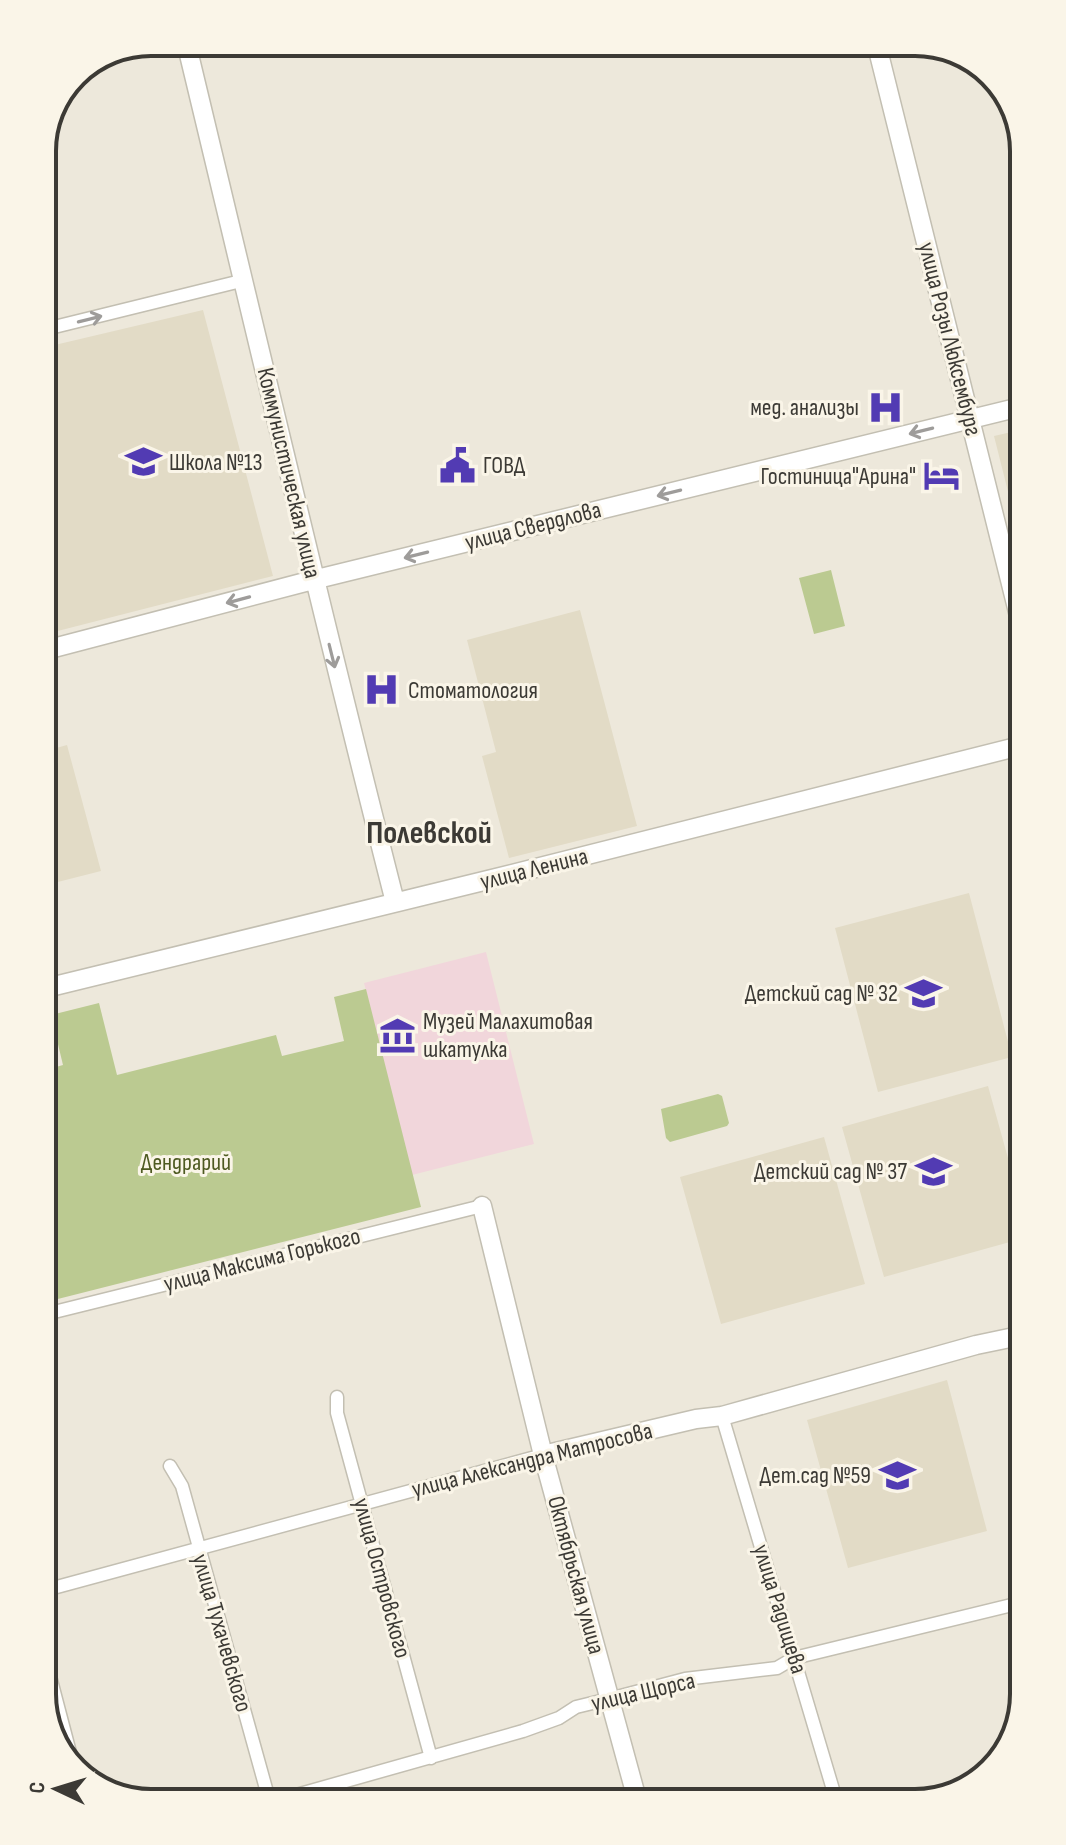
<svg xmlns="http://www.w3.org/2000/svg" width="1066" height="1845" viewBox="0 0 1066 1845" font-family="'Sofia Sans Condensed',sans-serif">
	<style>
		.commercial { fill: #f1d6db }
		.built { fill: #e2dbc6 }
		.green { fill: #bbca91 }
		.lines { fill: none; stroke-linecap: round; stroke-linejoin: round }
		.street-casing { stroke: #c3bfb2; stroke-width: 15 }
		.secondary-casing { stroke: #c3bfb2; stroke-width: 21 }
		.street { stroke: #fff; stroke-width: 12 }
		.secondary { stroke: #fff; stroke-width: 18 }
		.oneway { stroke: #9e9c9a }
		.labels { text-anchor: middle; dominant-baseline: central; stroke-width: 6; stroke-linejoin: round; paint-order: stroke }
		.street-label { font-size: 24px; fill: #3c3a35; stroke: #faf5e8 }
		.poi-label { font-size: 24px; fill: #3c3a35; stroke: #faf5e8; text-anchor: end }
		.park-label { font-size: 24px; fill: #4e5a21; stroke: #faf5e8 }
		.district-label { font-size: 32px; font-weight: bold; fill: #3c3a35; stroke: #faf5e8 }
		.rim { fill: none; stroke: #3c3a35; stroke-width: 4 }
	</style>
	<rect width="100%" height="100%" fill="#ede8db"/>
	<path class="commercial" d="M486,952L534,1144L412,1175L364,983Z"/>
	<path class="built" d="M203,310L273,576L42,635V348Z
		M1024,429V555L994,436Z
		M580,610L637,826L509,858L482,756L496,752L467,640Z
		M67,745L101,871L42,886V752Z
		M969,893L1012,1057L878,1092L835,928Z
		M988,1086L1024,1216V1238L884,1277L842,1127Z
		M824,1137L865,1284L721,1324L680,1177Z
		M947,1380L987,1531L848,1568L807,1420Z"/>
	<path class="green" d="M831,570L845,626L814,634L799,578Z
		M366,989L421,1207L42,1303V1071L63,1065L51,1015L99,1003L117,1075L276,1035L282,1056L344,1041L334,997Z
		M718,1094L722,1096L729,1123L727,1126L670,1142L666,1138L661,1109Z"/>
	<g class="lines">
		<defs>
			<path id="street" d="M42,330L245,280
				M42,1315L482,1206
				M337,1397V1413L431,1758
				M722,1416L837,1803
				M170,1466L182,1486L270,1803
				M42,1591L543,1455
				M42,1646L73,1764
				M268,1803L523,1731L559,1718L576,1707L609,1699L685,1679L777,1668L794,1658L1024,1602"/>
			<path id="secondary" d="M186,42C255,329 322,616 395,902
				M876,42L1024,636
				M42,651L313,580L1024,406
				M42,989L496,878L1024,745
				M482,1206L543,1455L638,1803
				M543,1455L696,1419L722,1416L976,1345L1024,1335"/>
		</defs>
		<use href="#street" class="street-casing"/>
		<use href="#secondary" class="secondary-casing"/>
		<use href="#street" class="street"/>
		<use href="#secondary" class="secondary"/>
	</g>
	<defs><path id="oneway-shaft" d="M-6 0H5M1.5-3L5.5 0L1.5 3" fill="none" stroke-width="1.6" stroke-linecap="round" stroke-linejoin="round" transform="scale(2)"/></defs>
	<g class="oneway">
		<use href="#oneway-shaft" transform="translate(90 319) rotate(-14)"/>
		<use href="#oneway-shaft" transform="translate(921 431) rotate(166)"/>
		<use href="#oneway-shaft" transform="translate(669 493) rotate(166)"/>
		<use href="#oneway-shaft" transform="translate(416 555) rotate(166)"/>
		<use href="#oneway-shaft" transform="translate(238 600) rotate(165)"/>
		<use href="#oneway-shaft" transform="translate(332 656) rotate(76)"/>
	</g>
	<defs>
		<symbol id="hospital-bare" viewBox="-9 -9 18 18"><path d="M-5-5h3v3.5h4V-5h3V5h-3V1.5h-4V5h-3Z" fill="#523bb3" stroke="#faf5e8" stroke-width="2.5" paint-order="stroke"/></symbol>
		<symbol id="school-bare" viewBox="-9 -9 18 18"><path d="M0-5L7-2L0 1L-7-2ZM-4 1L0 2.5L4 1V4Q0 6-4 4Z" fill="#523bb3" stroke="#faf5e8" stroke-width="2.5" paint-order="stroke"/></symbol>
		<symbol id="civic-bare" viewBox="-9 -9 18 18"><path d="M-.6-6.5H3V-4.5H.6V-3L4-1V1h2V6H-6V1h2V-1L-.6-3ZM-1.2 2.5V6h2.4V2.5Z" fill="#523bb3" stroke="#faf5e8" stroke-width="2.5" paint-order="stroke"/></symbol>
		<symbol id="hotel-bare" viewBox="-9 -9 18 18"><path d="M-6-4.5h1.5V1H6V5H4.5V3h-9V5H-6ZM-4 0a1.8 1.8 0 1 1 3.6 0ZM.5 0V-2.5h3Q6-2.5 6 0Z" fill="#523bb3" stroke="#faf5e8" stroke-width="2.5" paint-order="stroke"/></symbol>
		<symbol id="museum-bare" viewBox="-9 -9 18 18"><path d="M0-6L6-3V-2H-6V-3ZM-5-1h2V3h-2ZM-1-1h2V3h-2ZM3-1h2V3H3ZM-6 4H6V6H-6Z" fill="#523bb3" stroke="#faf5e8" stroke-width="2.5" paint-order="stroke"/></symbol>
	</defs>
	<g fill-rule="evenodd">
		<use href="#hospital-bare" x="860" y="382" width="51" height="51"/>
		<use href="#school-bare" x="118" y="436" width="51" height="51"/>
		<use href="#civic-bare" x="432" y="440" width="51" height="51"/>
		<use href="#hotel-bare" x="916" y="450" width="51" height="51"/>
		<use href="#hospital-bare" x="356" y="664" width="51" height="51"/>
		<use href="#school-bare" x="898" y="968" width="51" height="51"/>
		<use href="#museum-bare" x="372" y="1010" width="51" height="51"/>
		<use href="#school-bare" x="908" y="1146" width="51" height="51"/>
		<use href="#school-bare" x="872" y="1450" width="51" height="51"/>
	</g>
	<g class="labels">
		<g class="street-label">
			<text transform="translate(950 339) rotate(76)">улица Розы Люксембург</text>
			<text transform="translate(289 473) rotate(77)">Коммунистическая улица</text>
			<text transform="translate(533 526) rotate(-14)">улица Свердлова</text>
			<text transform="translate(534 869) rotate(-14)">улица Ленина</text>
			<text transform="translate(262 1260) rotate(-14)">улица Максима Горького</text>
			<text transform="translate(532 1460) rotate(-14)">улица Александра Матросова</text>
			<text transform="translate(576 1575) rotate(75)">Октябрьская улица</text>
			<text transform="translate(382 1578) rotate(75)">улица Островского</text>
			<text transform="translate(780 1609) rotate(73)">улица Радищева</text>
			<text transform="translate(222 1633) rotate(74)">улица Тухачевского</text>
			<text transform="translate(643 1692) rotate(-13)">улица Щорса</text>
		</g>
		<g class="poi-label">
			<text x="859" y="407">мед. анализы</text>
			<text x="169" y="462" text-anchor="start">Школа №13</text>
			<text x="483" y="465" text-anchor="start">ГОВД</text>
			<text x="916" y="476">Гостиница"Арина"</text>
			<text x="408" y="690" text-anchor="start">Стоматология</text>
			<text x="898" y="993">Детский сад № 32</text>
			<text x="423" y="1021" text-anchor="start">Музей Малахитовая<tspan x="423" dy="28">шкатулка</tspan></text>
			<text x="907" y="1171">Детский сад № 37</text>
			<text x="871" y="1475">Дет.сад №59</text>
		</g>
		<g class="park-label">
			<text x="186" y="1162">Дендрарий</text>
		</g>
		<g class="district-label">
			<text x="429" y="833">Полевской</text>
		</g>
	</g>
	<path d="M0 0H1066V1845H0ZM151 56H915A95 95 0 0 1 1010 151V1694A95 95 0 0 1 915 1789H151A95 95 0 0 1 56 1694V151A95 95 0 0 1 151 56Z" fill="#faf5e8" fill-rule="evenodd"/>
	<path class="rim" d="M151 56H915A95 95 0 0 1 1010 151V1694A95 95 0 0 1 915 1789H151A95 95 0 0 1 56 1694V151A95 95 0 0 1 151 56Z"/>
	<g transform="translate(56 1789) rotate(274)" stroke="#faf5e8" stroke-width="6" paint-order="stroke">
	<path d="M0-6L14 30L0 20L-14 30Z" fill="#3c3a35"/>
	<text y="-12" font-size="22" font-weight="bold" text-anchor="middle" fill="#3c3a35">С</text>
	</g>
</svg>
